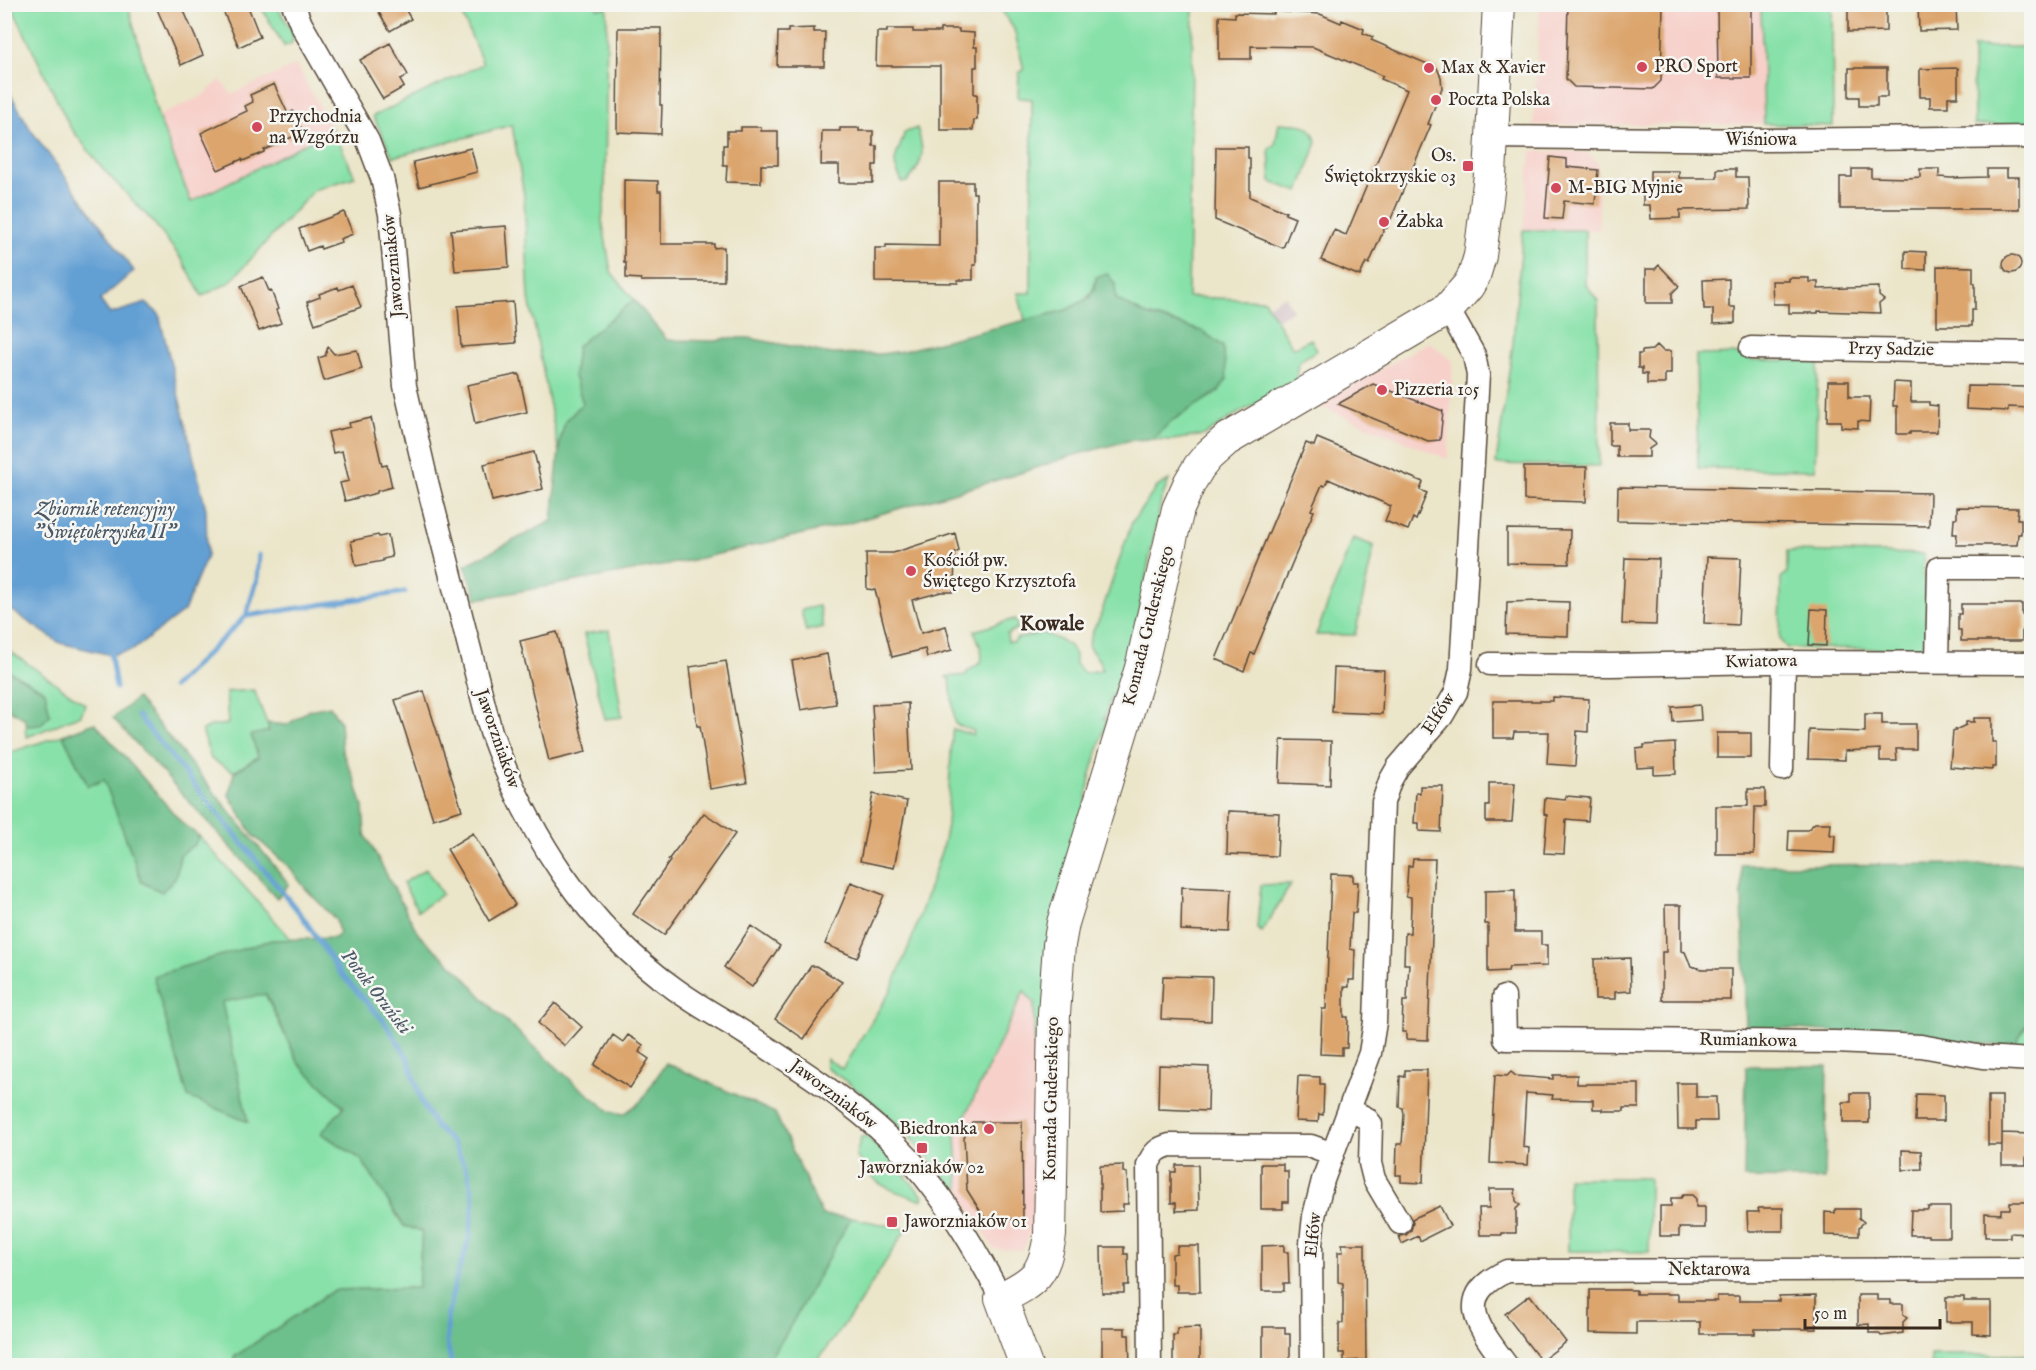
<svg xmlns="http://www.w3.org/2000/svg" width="2036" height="1370" viewBox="0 0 2036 1370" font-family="'IM FELL English',serif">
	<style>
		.built { fill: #f7d0ca }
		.industrial { fill: #d2bec2 }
		.green { fill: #87e1a8; stroke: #618663; stroke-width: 1.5 }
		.forest { fill: #6dbf8c; stroke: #547455; stroke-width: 1.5 }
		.water { fill: #629fd3; stroke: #4e6478; stroke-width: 1.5 }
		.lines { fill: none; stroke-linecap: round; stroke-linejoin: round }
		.stream { stroke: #629fd3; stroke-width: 5 }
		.building { fill: #dca56d }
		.street-casing { stroke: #554638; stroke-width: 25 }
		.secondary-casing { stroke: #554638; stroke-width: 34 }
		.street { stroke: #fff; stroke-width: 22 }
		.secondary { stroke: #fff; stroke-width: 32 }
		.poi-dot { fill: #d1495b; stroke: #f6f6f2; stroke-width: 2 }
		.labels { text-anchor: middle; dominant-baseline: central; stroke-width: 5; stroke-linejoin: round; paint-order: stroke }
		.poi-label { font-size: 18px; fill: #3b2a1e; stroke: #f6f6f2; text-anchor: start }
		.street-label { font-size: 18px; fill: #3b2a1e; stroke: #f6f6f2 }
		.water-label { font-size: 20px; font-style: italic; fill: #4b5966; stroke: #f6f6f2 }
		.quarter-label { font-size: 21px; font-weight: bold; fill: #3b2a1e; stroke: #f6f6f2 }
	</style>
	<rect width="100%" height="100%" fill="#f6f6f2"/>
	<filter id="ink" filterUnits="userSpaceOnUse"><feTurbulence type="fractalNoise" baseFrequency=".0167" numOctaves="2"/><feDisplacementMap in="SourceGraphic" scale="12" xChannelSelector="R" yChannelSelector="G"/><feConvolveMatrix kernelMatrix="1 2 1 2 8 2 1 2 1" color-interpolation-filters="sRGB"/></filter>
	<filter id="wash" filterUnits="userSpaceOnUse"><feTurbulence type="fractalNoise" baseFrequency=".008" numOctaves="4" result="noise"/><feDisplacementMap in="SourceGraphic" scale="24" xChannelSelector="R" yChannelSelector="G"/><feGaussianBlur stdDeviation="1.35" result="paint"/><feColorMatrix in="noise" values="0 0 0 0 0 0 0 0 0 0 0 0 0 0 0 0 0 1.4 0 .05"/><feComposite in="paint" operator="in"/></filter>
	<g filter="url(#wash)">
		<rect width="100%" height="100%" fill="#ebe5c9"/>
		<path class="built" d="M1540,5H1761L1764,124L1533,125Z
			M296,65L333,129L191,203L158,116L202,96L220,80L232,94Z
			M1531,151L1587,152L1598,163L1599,230H1523Z
			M1429,342L1453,361L1448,459L1317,405Z
			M1024,991L1034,1003L1036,1218L1023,1250L994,1249L959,1192L956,1137Z"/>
		<path class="industrial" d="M1284,296L1293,310L1276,320L1267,306Z"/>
		<path class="green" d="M596,4L597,8H607L605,197L602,220L611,272L634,300L577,347L574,376L583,403L565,422L559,453L529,298L524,195L512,125L393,157L373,116L483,64L459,7L456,5Z
			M1006,4L1193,5L1188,297L1264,300L1293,348L1311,339L1317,350C1303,360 1293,360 1298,380L1296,383L1237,414L1205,435L1172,440L1152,439L1173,420L1219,391L1202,331L1144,314L1115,299V284L1096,278C1092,312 1052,313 1025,320L1018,293H1031L1032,99L1018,98L1019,73L1024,70L1014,29L1002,11Z
			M11,5H128L158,116L191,202L333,129L355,177L314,190L229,283L202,296L183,261L154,223L103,169L70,127Z
			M260,5H276L292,31L293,39L291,44L284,46Z
			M1761,5H1832L1833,126L1764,124Z
			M1973,47H2031V125H1974Z
			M1279,123C1300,125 1309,120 1317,142L1299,192L1271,182L1269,148L1275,145Z
			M917,128C925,152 924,163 907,182H902C900,176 895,169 895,163C895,153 903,143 904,133Z
			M1523,230H1585V283L1598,301L1599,466L1496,464L1513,343Z
			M1750,354V360L1818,361L1815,470L1698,468L1696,355Z
			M1169,480L1161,501L1135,631L1115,696L1112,695L1104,719L1107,720L1090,777L1041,1065H1035L1034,1003L1024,991L956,1136L959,1192L954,1189C919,1142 877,1101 828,1069L826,1065L827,1059L842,1069L891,990L913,936L942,849L947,825L952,735L953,729L973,735L974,731L955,724L950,680L946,677L966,675L967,672L981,662C984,651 978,641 974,631L1015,619L1018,628L1007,634L1008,642H1015L1016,639L1042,633L1060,640L1070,646L1075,655V663L1084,673L1102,670L1100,662L1088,646L1094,628L1099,620L1132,522L1157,487Z
			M1353,538L1374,546L1355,635H1316Z
			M1787,551L1924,554L1923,574L1929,582L1928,641L1919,649L1787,648L1780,640L1781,578L1787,572Z
			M819,606L823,627L806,631L801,610Z
			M609,630L622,717L605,719L584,634Z
			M4,647L85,704L81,715L27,737L25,730L27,726L40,725L45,691L5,669Z
			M254,690L270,731L258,757L234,772L211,759L202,730L211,726L228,724L226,692Z
			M63,735L88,786L104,779L136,865L141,882L176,877L180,855L195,844L199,836L292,940H272L154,977L222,1001L265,994L299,1064L344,1107L321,1133L361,1159L404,1226L422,1231L418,1288L334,1290L234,1357L238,1365H5V754Z
			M426,869L442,894L418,911L403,883Z
			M1291,884L1262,932L1257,929L1261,885Z
			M2031,1018V1047H2013Z
			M866,1136L895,1164L923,1196V1199L920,1200C888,1188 874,1188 856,1155L861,1137Z
			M1568,1178H1649V1252L1568,1251Z
			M851,1218L906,1229L857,1307L814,1365L764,1366L784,1337Z
			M1931,1355H2031V1365H1931Z"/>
		<path class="forest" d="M1107,273L1115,284L1116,299L1144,314L1202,331L1223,346L1227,379L1219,391L1173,420L1152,439L1131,440L1071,456L1014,475L846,524L693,560L477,599L465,565L552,521L560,441L565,422L583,403L574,376L577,346L634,300L667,340L717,341L726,338H749L831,354H881L903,351L1066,310L1089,298L1095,288L1096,277Z
			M5,669L45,691L50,715L40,725L27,726L24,718L10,710H5Z
			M137,698L289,884L277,898L113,718Z
			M330,706L340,722L342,751L354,778L363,807L365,834L419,935L462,974L493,1009L573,1082L611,1112L624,1114L641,1101L666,1063L775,1113L822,1215L851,1218L784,1337L764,1365H238L234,1357L334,1290L418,1288L422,1231L404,1226L361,1159L321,1133L344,1107L299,1064L266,994L222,1002L248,1122L188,1097L153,976L272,940L336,938L339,933L336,920L305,888L289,867L253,835L229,795L234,772L258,757L251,735L269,731L267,723L287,725L309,710Z
			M95,723L183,824L199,836L195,844L180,855L176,877L162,892L141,882L136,865L104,780L88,786L63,735Z
			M2031,864V1018L2013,1047L1921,1038L1783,1028L1746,1029L1741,865Z
			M1746,1066H1827L1825,1179L1744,1178Z"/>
		<path class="water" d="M4,83L31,130L134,271L100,300L110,314L146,303L159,314L206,509L207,556L184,611L133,650L111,655L60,643L5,606Z"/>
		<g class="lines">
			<path class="stream" d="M246,616L405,592
				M110,651L116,688
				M173,687L246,616L257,580L259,555
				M138,716L302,916L341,974L384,1021L408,1058L422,1103L436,1127L453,1143L468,1172L474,1200L469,1240L455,1282L447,1318V1343L452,1366"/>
		</g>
		<g id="blocks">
			<path class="building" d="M168,4H181L203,55L181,65L157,9Z
				M220,4H247L260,37L239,47Z
				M374,4H402L411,19L390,31Z
				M1568,4H1663L1661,81L1653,89L1574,87L1566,79Z
				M1848,4H1886V31L1848,32Z
				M1918,4H1956L1957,30L1919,31Z
				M1717,6H1751V78H1718Z
				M1274,11L1320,14L1341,23L1342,20L1364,29L1363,33L1373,37L1371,40L1437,68L1441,77L1442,88L1428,124L1431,125L1387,228L1385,227L1369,264L1366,262L1360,276L1321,260L1334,230L1346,235L1407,90L1381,79L1383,76L1313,47L1251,46V59H1219V16L1235,17V13L1274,14Z
				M618,28H661L660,105H662L661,134L617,132Z
				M814,28V32H825L824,66H777L778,32H788V29Z
				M887,29H913V32H940V29H959V32L974,33V47H977V67H974V94H977V120H974L973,130H940V66H876L877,32H887Z
				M390,43L408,75L400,80L404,87L383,99L360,60Z
				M1849,68H1887V97H1877V106H1859V97H1849Z
				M1958,68V97H1948V107H1930V97H1920V69Z
				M274,84L288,114L293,111L303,132L264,150V152L243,161L242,159L218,170L201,133L247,111L245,106L253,102L250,95Z
				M741,127H761V131H778V165H761V183L726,182L727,165H723V145H727V131H741Z
				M840,128H859V131H873V146H877V165H873V183H839V165H821L822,131H840Z
				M1216,147H1248V158H1250V197L1286,212L1285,214L1295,218L1283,248L1215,220Z
				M471,148L477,172L419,187L413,162Z
				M1550,157L1567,159V167L1598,170L1595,204L1564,201L1562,219L1545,218Z
				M1717,169H1736V177H1748L1749,209L1680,210V218L1651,219L1650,205H1643V185H1650V171H1679V178H1717Z
				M1852,169H1871V177L1908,178L1920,177V169H1939V177L1951,178L1987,177V169H2007V177H2019V209H1840V177H1852Z
				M624,180L658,181V191H661V244H714V248L724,247V281H641V279L626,278V263H624Z
				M939,182H973V193H976V265H973V280H958V283L875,282V248H886V245L939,246Z
				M344,212L353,234L340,239L341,242L321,249L320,246L307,251L299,229Z
				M506,226L509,267L455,271L451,230Z
				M1905,251L1926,252V270L1905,269Z
				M2003 264a9 9 0 1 1 18 0a9 9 0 1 1-18 0Z
				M1659,265L1679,286L1672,293V303H1646V269H1655Z
				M1937,266L1973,267V283H1975V310H1972V326H1937Z
				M263,277L269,291L271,290L278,309L276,310L281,323L259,331L241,286Z
				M1789,278H1809V282H1818V289L1879,287V296L1884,300L1879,304L1880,313L1818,311V313H1789V304H1773L1772,281H1789Z
				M1729,279V307H1735V323L1713,324V309H1704L1703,280Z
				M352,285L361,307L315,324L307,302L320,297L319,294L338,287L339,290Z
				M513,302L516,343L461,347L458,306Z
				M1657,345L1663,351H1671V374H1665V384H1647V374H1642V368H1638V354H1642V351L1652,350Z
				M328,347L334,354L357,350L362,369L324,381L318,358L325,356Z
				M519,374L527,412L475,424L467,385Z
				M1828,381H1849V397H1870L1869,422L1858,421V428L1841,427V421H1827Z
				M1894,382L1911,383V402H1929V405L1938,406L1937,432H1910V434H1897V406H1893Z
				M1373,384L1443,411L1440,440L1428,441L1338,404Z
				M1967,386L2031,387V408L2008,407V411L1966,409Z
				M371,418L382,466L387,465L392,487L377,491V493L345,501L340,483L349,481L342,451L333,453L328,432L350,427L349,423Z
				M1610,423H1628V430H1650L1649,438L1656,444L1649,449V457H1617V446H1610Z
				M1317,438L1423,482L1420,490L1427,493L1416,520L1413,518L1408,530L1385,521L1391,506L1328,479L1325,486L1322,485L1311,510L1314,511L1254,654L1251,653L1244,671L1216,659L1306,443L1314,446Z
				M534,452L543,489L492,501L484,464Z
				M1524,467H1587L1586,502L1524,500Z
				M1618,487L1930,493L1929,526L1617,521Z
				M1957,507L2018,508L2017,519H2021V534H2018L2017,545H1956L1957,534H1953L1954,518H1957Z
				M1507,529L1570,530L1569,564L1507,563Z
				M955,533L959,551L955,553L954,592H941L912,600L921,633L946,626L952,650L927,657L925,649L892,657L875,590L867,589L866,553H893Z
				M378,535L379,537L388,535L392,557L383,559V561L356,566L351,541Z
				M1707,557L1741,558L1738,625L1704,623Z
				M1625,558L1659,559L1656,625L1622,624Z
				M1538,601L1569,602L1568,636L1506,634L1507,602Z
				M1961,604H2022V615H2025V630H2022V641H1961V630H1958V614H1961Z
				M1811,609L1827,610L1826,646L1809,645Z
				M557,632L586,752L549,761L520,641Z
				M827,654L836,704L801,710L792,661Z
				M726,661L747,783L710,789L700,726H697L690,667Z
				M1334,668L1384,670L1382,714L1332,712Z
				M424,691L462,810L433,819L395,700Z
				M1553,697L1589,699L1588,732L1577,731L1575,766L1547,764L1549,732H1514L1513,738H1493V701H1553Z
				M908,703L911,770L876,772L872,705Z
				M1700,705L1701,720L1673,722L1672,707Z
				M1865,714H1882V724H1916V749H1896L1897,761H1880V749L1845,751V760L1808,759L1809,730L1865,732Z
				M1974,718H1992V742H1996V767H1992V770L1950,767L1953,731L1966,725V722H1974Z
				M1717,733H1751V758H1717Z
				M1281,740L1331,741L1330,785L1279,783Z
				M1675,743L1676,774L1654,775V767L1637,768L1636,749L1644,748V745Z
				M1489,783H1515L1512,822H1486V806H1489Z
				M1420,786H1443L1441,832L1419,831V823H1414L1416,792L1420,793Z
				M1748,789H1765V807H1755L1754,854H1716V806H1748Z
				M873,794L907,801L894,868L860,861Z
				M1566,796L1590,798L1588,821L1566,819L1564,854L1544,853L1547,815L1544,814L1545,798L1565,800Z
				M1228,811L1279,813L1277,856L1227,854Z
				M704,813L735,834L664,935L633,914L670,861L668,860Z
				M1815,823H1831L1830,835H1835L1834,853L1788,851L1789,830H1807Z
				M473,833L515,905L489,921L447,849Z
				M1413,859H1435L1428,1040L1406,1039V1032H1402L1403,1001H1407L1408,980L1409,964H1404L1405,933H1410L1411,904V897L1406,896L1408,866H1412Z
				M1331,874L1353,875V882H1358L1356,913H1352L1351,930L1350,949L1355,950L1354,980H1349V987H1344V1017H1348L1347,1048H1342V1055L1320,1054L1322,1009H1326Z
				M851,882L884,895L857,958L825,944Z
				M1182,887L1232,889L1230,932L1181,930Z
				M1515,890V932H1541V945H1547V966L1509,967L1508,971L1488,972V924H1485V891Z
				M1665,905H1681V951L1685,952L1691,966L1702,969H1731V1000H1662V952H1666Z
				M751,926L780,946L752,987L724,967Z
				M1630,958L1631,991L1615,992V999H1595L1594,959Z
				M811,966H816L842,982L804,1039L775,1019Z
				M1163,976L1212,977L1211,1021L1161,1019Z
				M555,1003L582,1027L565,1046L538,1023Z
				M613,1035L623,1042L628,1035L636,1040L643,1045L639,1052L649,1059L630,1088L594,1065Z
				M1159,1065L1209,1067L1208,1111L1158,1109Z
				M1405,1070H1427L1423,1183L1401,1182V1175H1396L1397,1144H1402L1404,1115L1403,1108L1399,1107L1400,1076L1405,1077Z
				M1511,1072L1516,1076L1553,1079V1075H1577V1084H1639V1108H1624V1111H1603V1109H1593V1100L1552,1099L1553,1095L1526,1093L1523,1147L1529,1148L1528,1165L1490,1163L1495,1075L1507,1076Z
				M1298,1076L1320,1077V1084H1324L1323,1115L1319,1114L1318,1122L1296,1121Z
				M1677,1083H1696V1097H1716L1717,1121H1696V1129H1678Z
				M1851,1093H1869V1123H1843V1102H1851Z
				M1916,1094L1944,1095V1121H1915Z
				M1988,1096H2002V1145H1988Z
				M972,1122H1022L1023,1219L986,1220L967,1190L964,1138Z
				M2002,1133L2031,1134V1158H2026V1165H2002Z
				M1902,1150L1921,1151L1922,1169L1902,1170Z
				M1261,1164H1283V1171H1288V1202H1283V1209H1261Z
				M1123,1165V1172L1127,1173L1128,1204H1123V1211L1100,1212V1166Z
				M1176,1165H1198L1199,1210L1176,1211V1203H1171V1172H1176Z
				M1489,1189H1515L1516,1201L1520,1205L1516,1209V1233H1502V1235H1480L1479,1208H1489Z
				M1683,1195H1692L1696,1199V1207H1705V1228H1679V1236H1660V1206H1671V1198H1681Z
				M2010,1202H2029V1214L2031,1216V1223L2028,1225L2029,1234L2010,1233V1237H1985V1213L2001,1214V1209H2010Z
				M1440,1206L1450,1226L1420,1241L1418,1236L1402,1244L1399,1236L1406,1235L1411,1230L1413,1223L1412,1219Z
				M1928,1207H1950V1237H1928V1235H1910L1911,1210H1928Z
				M1758,1208H1783V1231H1748L1747,1212H1759Z
				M1835,1209H1859V1218L1864,1222L1859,1227V1236L1825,1235V1212L1835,1213Z
				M1342,1244H1365L1366,1360L1344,1361V1353H1339V1323H1343V1283L1338,1282V1252H1343Z
				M1284,1245V1252H1288L1289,1283H1284V1291H1262V1246Z
				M1177,1246H1199L1200,1292H1177V1285H1172V1254L1177,1253Z
				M1101,1247H1124V1254H1128L1129,1285H1124V1293H1102Z
				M1590,1290H1636V1294H1678V1301H1717V1296H1739V1301H1779V1296L1816,1295V1329H1755V1334H1700V1322H1636V1334L1590,1333Z
				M1530,1295L1566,1342L1541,1361L1505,1314Z
				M1858,1295H1877V1300H1890V1304H1903V1315L1907,1318L1903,1322V1333L1881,1336L1879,1333H1869V1324L1858,1325Z
				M1946,1297H1964V1301H1991V1335L1973,1334V1322H1946Z
				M1200,1327V1365H1173V1335H1177V1328Z
				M1263,1327H1285V1334H1290V1364L1263,1365Z
				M1102,1328H1125V1335H1129L1130,1365H1102Z"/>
		</g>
	</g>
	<g filter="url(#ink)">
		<use href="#blocks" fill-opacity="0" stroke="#554638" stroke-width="1.5"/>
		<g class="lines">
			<defs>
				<path id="street" d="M293,4L301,24L368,141L382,178L390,214L405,386L427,482L491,732C527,833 586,926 675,989C693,1002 713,1014 732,1025C788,1061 845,1096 893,1142C939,1187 972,1242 1001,1298
					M1491,137L1765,140L2032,137
					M1751,348L2032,353
					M1937,662L1939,568H2032
					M1490,664L1611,665L1770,662L2032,663
					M1782,769L1784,662
					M1504,997L1505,1039L1835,1042L1921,1046L1983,1057L2032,1060
					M1350,1110L1366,1118L1371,1124L1370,1163L1374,1179L1400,1223
					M1150,1366L1148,1165C1153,1153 1158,1148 1170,1145L1311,1146L1333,1154
					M1312,1366L1311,1243L1314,1216L1323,1180L1370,1053L1375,1022L1383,802L1390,781L1398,767L1442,716L1456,692L1461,669L1478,375L1474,355L1448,309
					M1507,1366C1481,1330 1450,1297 1507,1271L2032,1269"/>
				<path id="secondary" d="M1026,1366L1001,1298C1036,1281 1044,1274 1050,1235L1054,1014L1059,945L1063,923L1141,668L1178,509L1190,482L1199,467L1208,456L1226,440L1448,309L1468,286L1474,276L1480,256L1490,175L1499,4"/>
			</defs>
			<use href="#street" class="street-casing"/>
			<use href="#secondary" class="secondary-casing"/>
			<use href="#street" class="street"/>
			<use href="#secondary" class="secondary"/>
		</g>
	</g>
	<g class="poi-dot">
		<circle cx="1642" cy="67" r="6"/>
		<circle cx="1429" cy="68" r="6"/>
		<circle cx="1436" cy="100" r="6"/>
		<circle cx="257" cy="127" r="6"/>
		<rect x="1462" y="160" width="12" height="12" rx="3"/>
		<circle cx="1556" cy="188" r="6"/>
		<circle cx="1384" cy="222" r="6"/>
		<circle cx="1382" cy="390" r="6"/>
		<circle cx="911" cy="571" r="6"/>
		<circle cx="989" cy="1129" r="6"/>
		<rect x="916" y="1142" width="12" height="12" rx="3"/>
		<rect x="886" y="1216" width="12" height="12" rx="3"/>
	</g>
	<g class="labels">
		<g class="poi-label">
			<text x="1654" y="67">PRO Sport</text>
			<text x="1441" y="68">Max &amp; Xavier</text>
			<text x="1448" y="100">Poczta Polska</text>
			<text x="269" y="117">Przychodnia<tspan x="269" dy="21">na Wzgórzu</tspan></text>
			<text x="1456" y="156" text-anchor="end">Os.<tspan x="1456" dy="21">Świętokrzyskie 03</tspan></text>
			<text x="1568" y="188">M-BIG Myjnie</text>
			<text x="1396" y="222">Żabka</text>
			<text x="1394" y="390">Pizzeria 105</text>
			<text x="923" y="561">Kościół pw.<tspan x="923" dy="21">Świętego Krzysztofa</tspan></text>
			<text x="977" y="1129" text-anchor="end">Biedronka</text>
			<text x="922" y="1168" text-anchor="middle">Jaworzniaków 02</text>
			<text x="904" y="1222">Jaworzniaków 01</text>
		</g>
		<g class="street-label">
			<text x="1761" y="140">Wiśniowa</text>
			<text transform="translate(394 266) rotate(-95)">Jaworzniaków</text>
			<text transform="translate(1891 350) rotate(1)">Przy Sadzie</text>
			<text transform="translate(1149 626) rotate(-76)">Konrada Guderskiego</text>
			<text transform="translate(1761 662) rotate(-1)">Kwiatowa</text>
			<text transform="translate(1439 714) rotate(-57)">Elfów</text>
			<text transform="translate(497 739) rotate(71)">Jaworzniaków</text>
			<text transform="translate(1748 1041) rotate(1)">Rumiankowa</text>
			<text transform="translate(833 1095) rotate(37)">Jaworzniaków</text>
			<text transform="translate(1052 1099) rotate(-89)">Konrada Guderskiego</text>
			<text transform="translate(1314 1235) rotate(-84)">Elfów</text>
			<text x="1709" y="1270">Nektarowa</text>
		</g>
		<g class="water-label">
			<text x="105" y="509">Zbiornik retencyjny<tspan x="105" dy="23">"Świętokrzyska II"</tspan></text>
			<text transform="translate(376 992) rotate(52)">Potok Oruński</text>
		</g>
		<g class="quarter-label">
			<text x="1052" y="624">Kowale</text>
		</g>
	</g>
	<rect width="2036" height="1370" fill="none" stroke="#f6f6f2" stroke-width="24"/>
	<path d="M1805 1319v9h135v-9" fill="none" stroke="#3b2a1e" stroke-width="3"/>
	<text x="1814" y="1319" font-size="18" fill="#3b2a1e" stroke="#f6f6f2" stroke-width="4.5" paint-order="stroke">50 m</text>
</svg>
